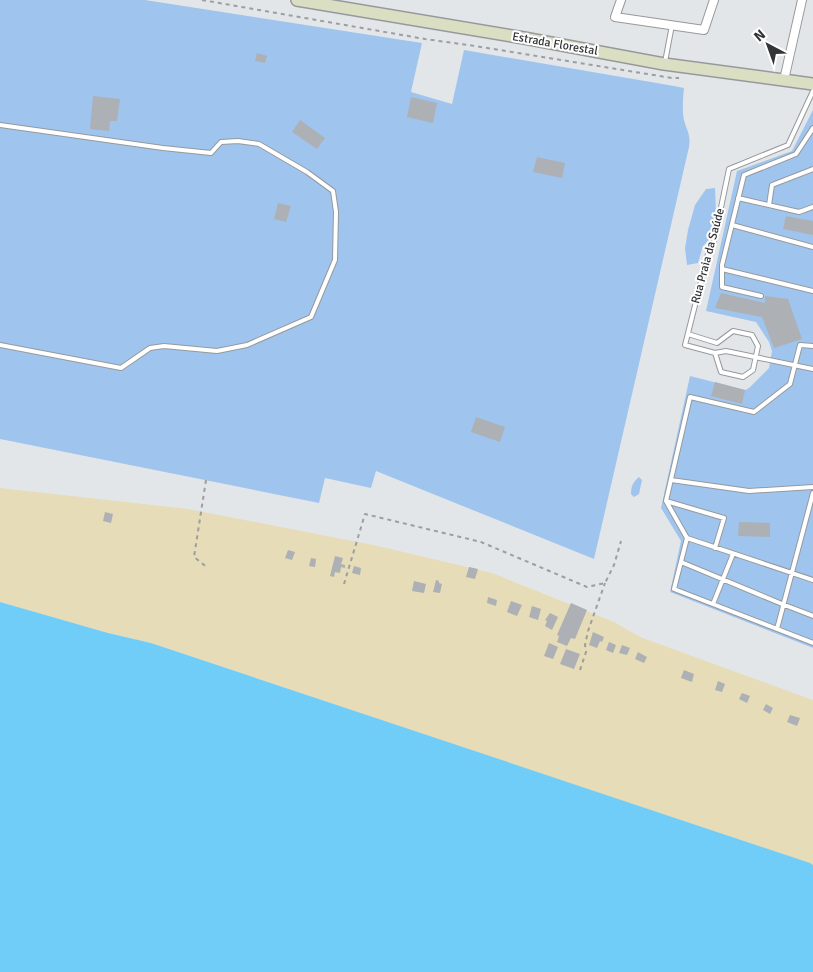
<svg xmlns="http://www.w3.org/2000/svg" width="813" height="972" viewBox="0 0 813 972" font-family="Signika,sans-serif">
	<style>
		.green { fill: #9fc5ee }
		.sand { fill: #e6dcb7 }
		.water { fill: #70cdf7 }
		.building { fill: #adb0b4 }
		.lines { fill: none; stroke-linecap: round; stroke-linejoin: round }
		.lane-casing { stroke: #96999c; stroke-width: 6 }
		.street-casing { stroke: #96999c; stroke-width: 10 }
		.secondary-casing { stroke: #96999c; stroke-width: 14 }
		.path { stroke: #9c9ea1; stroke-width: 2; stroke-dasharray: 4 4; stroke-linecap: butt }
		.lane { stroke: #fff; stroke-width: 4 }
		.street { stroke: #fff; stroke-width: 8 }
		.secondary { stroke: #dadfc3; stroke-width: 11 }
		.labels { text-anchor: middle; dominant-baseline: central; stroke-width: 4; stroke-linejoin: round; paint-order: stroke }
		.street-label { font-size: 12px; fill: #333436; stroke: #fff }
	</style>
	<rect width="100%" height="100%" fill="#e3e6e9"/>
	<path class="green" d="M0,0H145L422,43L411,92L452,104L464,50L674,86L684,88C683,99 682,110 684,120C687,132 691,134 689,147L594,559L376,471L371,488L325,478L319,503L0,439Z
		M813,110V648L670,592L681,541L661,508L690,376L745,390L749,388L769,368L772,351L769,342L756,322L706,311L737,171L792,151Z
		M715,188L716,213L715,223L708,241L703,246L698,263L687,265L685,248L688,230L695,205L706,189Z
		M639,477L642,480L639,494L634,497L631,494C631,486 633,482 639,477Z"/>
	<path class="sand" d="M0,488L188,509L378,546L492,573L614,622L640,637L813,700V865L151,643L108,633L0,602Z"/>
	<path class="water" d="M0,602L108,633L151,643L810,863L813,865V972H0Z"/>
	<path class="building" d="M257,53L267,56L265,63L255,61Z
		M93,96L120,99L117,121H110L109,131L90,129Z
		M411,97L437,103L433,123L407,117Z
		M300,120L325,138L317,149L292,132Z
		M537,157L565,163L562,178L533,172Z
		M278,203L291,206L286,222L274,219Z
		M786,216L813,221V235L783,229Z
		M721,293L765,303V296L788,299L802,339L774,348L762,317L715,308Z
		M715,382L745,390L742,404L711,396Z
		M476,417L505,427L500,442L471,432Z
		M105,512L113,514L111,523L103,521Z
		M739,522L770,523V537L738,536Z
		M288,550L295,552L292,560L285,558Z
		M335,556L343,558L341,564L345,565V568L341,567L340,573L335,572L334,577L330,576Z
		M311,558L316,559L315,567L309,566Z
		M354,566L361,568L360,575L352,573Z
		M469,567L478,569L475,579L466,577Z
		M436,580L439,581V583L442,584L440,593L433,592Z
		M414,581L426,584L424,593L412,591Z
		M488,597L497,600L496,606L487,603Z
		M511,601L522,605L517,616L507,612Z
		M571,603L587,610L575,639L571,638L567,646L557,642L559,636L557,635Z
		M532,606L541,609L538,620L529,617Z
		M550,613L558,617L552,630L545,626L547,621L545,620Z
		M593,632L604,637L602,642L600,641L597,648L589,645Z
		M609,642L616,645L613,653L606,650Z
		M549,643L558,647L553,659L544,656Z
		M622,645L630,648L627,655L619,653Z
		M566,649L580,654L574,669L560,664Z
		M638,652L647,657L644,663L635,659Z
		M684,670L694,674L692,682L681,678Z
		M718,681L725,684L722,692L715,690Z
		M742,693L750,696L747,703L739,699Z
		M766,704L773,708L770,714L763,710Z
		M790,715L800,718L797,726L787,722Z"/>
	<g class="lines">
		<defs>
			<path id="lane" d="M665,62L672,25
				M0,125L163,148L211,153L221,142L238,141L259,144L307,172L333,191L336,212L335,260L311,317L247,345L217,351L164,346L150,348L121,368L0,345
				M738,198L799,212L813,207
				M769,205L772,185L813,169
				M732,225L813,247
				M722,269L813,291
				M761,296L722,287V265L744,175L796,154L813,128
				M688,334L717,343L733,331L752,335L758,346L753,370L743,377L721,372L715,353L685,345L708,254L714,241L729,169L788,145L813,91
				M813,346L800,345L790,384L754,412L690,397L666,501L687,538L674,589L813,643
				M715,353L726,351L813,369
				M671,480L749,491L813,487
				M666,501L724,518L715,548
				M687,538L813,580
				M681,562L782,604L813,616
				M713,604L733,554
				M777,629L813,493"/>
			<path id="street" d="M621,0L615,17L704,30L714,0
				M784,80L802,0"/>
			<path id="secondary" d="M297,0L524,38L664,64L813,84"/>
		</defs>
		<use href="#lane" class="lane-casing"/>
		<use href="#street" class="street-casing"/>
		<use href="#secondary" class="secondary-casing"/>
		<path class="path" d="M202,0L425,39L475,46L672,78H679
			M206,480L194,557L208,568
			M344,584L365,514L481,542L587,587L605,583L614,565L621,541
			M580,670L586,652L585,645L588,631L605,583"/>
		<use href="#lane" class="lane"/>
		<use href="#street" class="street"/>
		<use href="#secondary" class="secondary"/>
	</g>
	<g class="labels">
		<g class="street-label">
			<text transform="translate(555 44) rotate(10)">Estrada Florestal</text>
			<text transform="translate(708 256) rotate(-75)">Rua Praia da Saúde</text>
		</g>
	</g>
	<g transform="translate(768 45) rotate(319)" stroke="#ffffff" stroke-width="4" paint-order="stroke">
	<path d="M0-4L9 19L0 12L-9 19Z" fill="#333436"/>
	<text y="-8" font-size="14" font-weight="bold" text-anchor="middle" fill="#333436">N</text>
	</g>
</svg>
